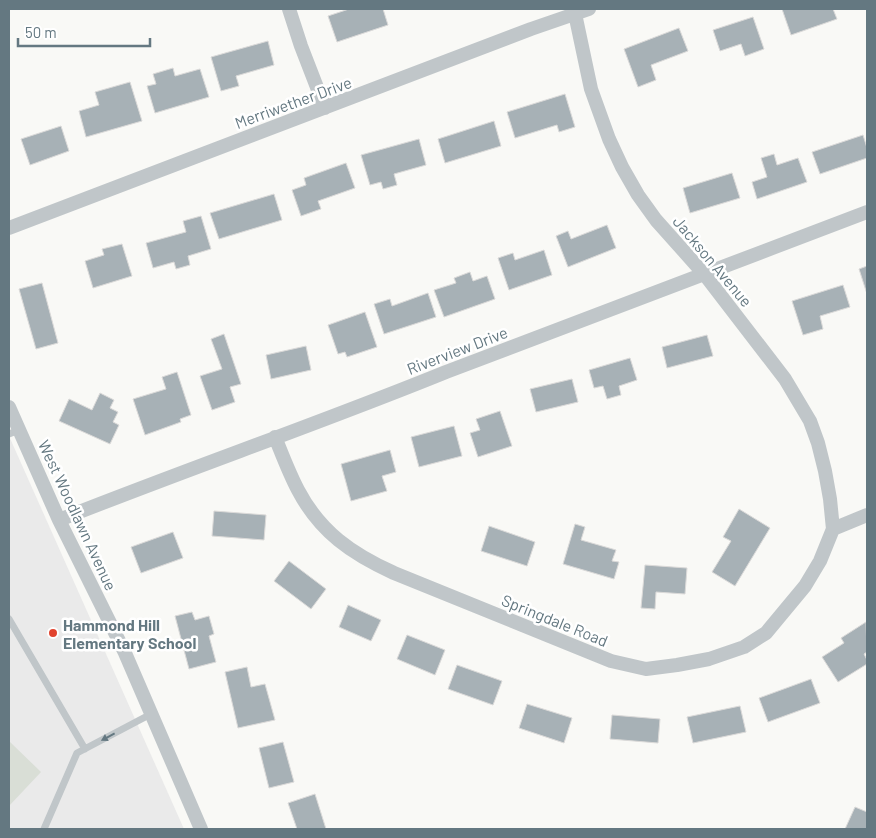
<svg xmlns="http://www.w3.org/2000/svg" width="876" height="838" viewBox="0 0 876 838" font-family="Barlow,sans-serif">
	<style>
		.built { fill: #eaeaea }
		.green { fill: #d9ded6 }
		.building { fill: #a7b1b6; stroke: #dbdad9 }
		.lines { fill: none; stroke-linecap: round; stroke-linejoin: round }
		.service { stroke: #c0c6c9; stroke-width: 7 }
		.minor { stroke: #c0c6c9; stroke-width: 14 }
		.oneway { fill: #647881 }
		.poi-dot { fill: #e1432e; stroke: #fff; stroke-width: 2 }
		.labels { text-anchor: middle; dominant-baseline: central; stroke-width: 5; stroke-linejoin: round; paint-order: stroke }
		.street-label { font-size: 16px; fill: #647881; stroke: #fff }
		.poi-label { font-size: 16px; font-weight: bold; fill: #647881; stroke: #fff; text-anchor: start }
	</style>
	<rect width="100%" height="100%" fill="#f9f9f6"/>
	<path class="built" d="M9,436L184,829H9Z"/>
	<path class="green" d="M10,742L41,772L9,806V743Z"/>
	<path class="building" d="M349,9H383L388,25L337,42L328,16Z
		M782,9H833L837,19L791,35Z
		M753,17L764,49L745,56L741,44L720,51L713,30Z
		M679,28L688,51L651,65L656,80L638,87L624,49Z
		M268,41L274,65L236,76L239,86L221,91L211,57Z
		M173,68L175,76L200,69L209,97L155,113L147,86L156,84L153,74Z
		M130,82L142,121L86,137L79,111L99,105L95,92Z
		M565,94L575,127L559,132L557,125L515,138L507,112Z
		M494,121L501,146L445,163L438,139Z
		M61,126L69,151L30,165L21,139Z
		M863,135L867,148V158L820,174L812,152Z
		M419,139L426,165L394,174L397,185L383,189L381,182L370,185L361,155Z
		M774,154L777,165L798,158L807,182L757,199L752,182L767,177L761,158Z
		M346,163L355,188L318,201L321,209L301,216L292,190L306,185L304,178Z
		M732,173L740,198L690,213L683,188Z
		M274,194L282,220L219,239L210,213Z
		M201,216L211,249L188,256L190,265L176,269L174,262L153,268L146,243L186,232L183,221Z
		M607,225L616,248L568,267L556,236L568,231L571,239Z
		M122,244L132,276L93,288L85,261L104,255L102,249Z
		M544,250L552,275L509,290L498,258L513,253L515,260Z
		M867,266V294L859,269Z
		M470,272L473,281L487,276L495,299L444,317L434,290L456,283L454,278Z
		M42,283L58,343L36,349L19,289Z
		M843,285L850,307L820,316L823,329L803,335L792,301Z
		M428,293L436,317L384,334L374,304L390,299L392,306Z
		M365,312L377,347L347,357L345,352L338,354L328,325Z
		M224,334L241,384L230,387L235,402L212,410L200,376L222,369L211,339Z
		M707,335L713,356L667,368L662,347Z
		M306,346L311,370L271,379L266,355Z
		M630,358L637,380L619,386L621,395L607,399L603,386L594,388L589,370Z
		M177,372L191,415L180,419L181,422L145,435L133,399L166,389L162,377Z
		M572,379L578,402L536,412L530,389Z
		M100,393L114,400L110,408L118,412L113,422L119,425L110,444L59,421L69,399L92,410Z
		M500,411L512,446L478,457L470,433L480,430L476,419Z
		M454,426L462,456L419,467L411,437Z
		M390,450L396,472L382,476L387,491L351,501L341,464Z
		M739,509L770,528L735,586L712,572L731,541L723,537Z
		M214,511L266,515L264,540L212,536Z
		M575,524L585,527L581,540L616,550L612,561L619,562L614,579L563,564Z
		M489,526L535,542L527,566L481,551Z
		M173,532L183,558L141,573L131,547Z
		M289,561L326,589L311,609L274,581Z
		M645,565L687,568L685,594L656,592L655,609L641,608Z
		M348,605L381,620L371,641L339,627Z
		M192,612L195,620L209,616L214,634L209,636L216,662L189,669L175,616Z
		M866,622L867,652L864,654L867,660V664L838,682L822,657L844,643L841,638Z
		M407,635L445,650L435,675L397,659Z
		M457,665L502,681L493,705L448,689Z
		M247,667L251,687L265,684L275,720L238,728L225,672Z
		M811,679L820,703L768,722L759,698Z
		M527,704L572,718L564,743L519,728Z
		M740,706L746,732L693,743L687,717Z
		M612,715L660,719L658,743L610,739Z
		M283,742L294,782L269,788L259,748Z
		M315,794L326,829H297L288,803Z
		M855,807L867,812V829H845Z"/>
	<g class="lines">
		<path class="service" d="M9,434L19,430
			M9,619L85,749
			M44,829L77,753L151,714"/>
		<path class="minor" d="M289,9L301,46L325,108
			M9,228L531,29L589,9
			M9,407L59,520L125,653L201,829
			M275,437C282,454 289,473 298,490C320,532 352,554 394,573L611,661L646,669L677,665L709,659L744,647L766,633L805,586L820,561L833,529L830,499L825,471L818,443L810,421L785,379L705,275L656,220L638,195L622,167L609,139L591,89L574,9
			M59,520C187,469 318,424 446,372L867,212
			M833,529L867,515"/>
	</g>
	<defs><path id="oneway-solid" d="M-6-.8H1V-3.2L6.5 0L1 3.2V.8H-6Z" transform="scale(1.25)"/></defs>
	<use class="oneway" href="#oneway-solid" transform="translate(108 737) rotate(152)"/>
	<circle class="poi-dot" cx="53" cy="633" r="5"/>
	<g class="labels">
		<g class="street-label">
			<text transform="translate(293 102) rotate(-20)">Merriwether Drive</text>
			<text transform="translate(713 261) rotate(50)">Jackson Avenue</text>
			<text transform="translate(457 350) rotate(-21)">Riverview Drive</text>
			<text transform="translate(78 515) rotate(65)">West Woodlawn Avenue</text>
			<text transform="translate(555 620) rotate(22)">Springdale Road</text>
		</g>
		<g class="poi-label">
			<text x="63" y="624">Hammond Hill<tspan x="63" dy="18">Elementary School</tspan></text>
		</g>
	</g>
	<rect width="876" height="838" fill="none" stroke="#647881" stroke-width="20"/>
	<path d="M18 38v8h132v-8" fill="none" stroke="#647881" stroke-width="2.5"/>
	<text x="25" y="38" font-size="15" fill="#647881" stroke="#ffffff" stroke-width="4" paint-order="stroke">50 m</text>
</svg>
